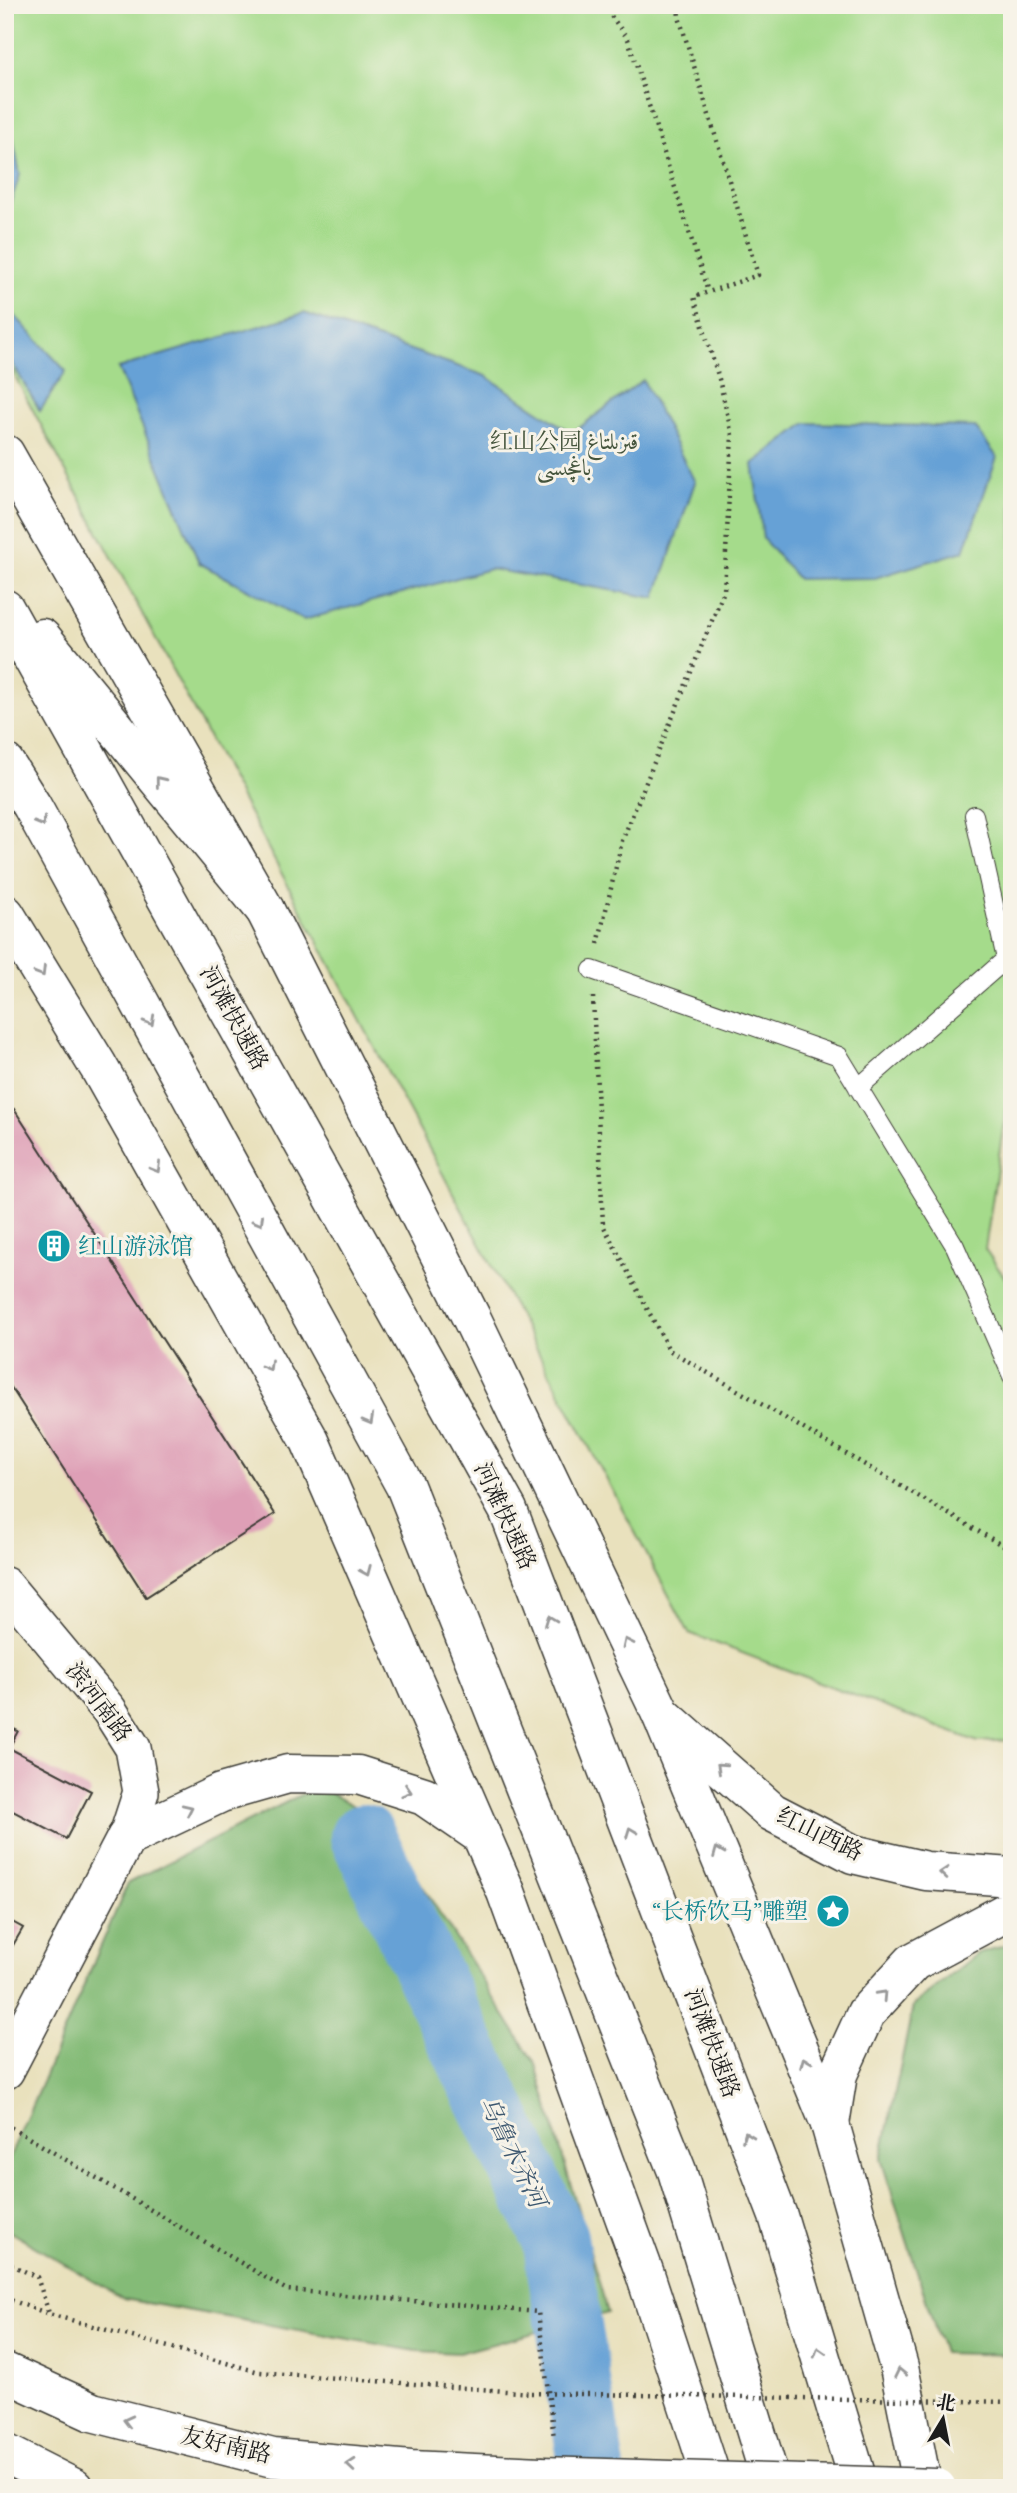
<svg xmlns="http://www.w3.org/2000/svg" width="1017" height="2493" viewBox="0 0 1017 2493" font-family="'IM FELL French Canon',Amiri,'Noto Serif SC',serif">
	<style>
		.green { fill: #a5db8b; stroke: #607c54; stroke-width: 2 }
		.forest { fill: #84bb77; stroke: #506c4a; stroke-width: 2 }
		.water { fill: #66a1d6; stroke: #415e79; stroke-width: 2 }
		.lines { fill: none; stroke-linecap: round; stroke-linejoin: round }
		.river { stroke: #66a1d6; stroke-width: 66 }
		.building { fill: #de9fb6 }
		.service-casing { stroke: #3b3a34; stroke-width: 20 }
		.minor-casing { stroke: #3b3a34; stroke-width: 38 }
		.tertiary-casing { stroke: #3b3a34; stroke-width: 41 }
		.secondary-casing { stroke: #3b3a34; stroke-width: 41 }
		.primary-casing { stroke: #3b3a34; stroke-width: 41 }
		.trunk-casing { stroke: #3b3a34; stroke-width: 41 }
		.path { stroke: #3b3a34; stroke-width: 4.5; stroke-dasharray: 2 5; stroke-linecap: butt }
		.service { stroke: #fff; stroke-width: 18 }
		.minor { stroke: #fff; stroke-width: 35 }
		.tertiary { stroke: #fff; stroke-width: 38 }
		.secondary { stroke: #fff; stroke-width: 38 }
		.primary { stroke: #fff; stroke-width: 38 }
		.trunk { stroke: #fff; stroke-width: 38 }
		.primary-bridge-casing { stroke: #3b3a34; stroke-width: 41; stroke-linecap: butt }
		.path-bridge { stroke: #3b3a34; stroke-width: 4.5; stroke-dasharray: 2 5; stroke-linecap: butt }
		.primary-bridge { stroke: #fff; stroke-width: 38 }
		.oneway { stroke: #999 }
		.labels { text-anchor: middle; dominant-baseline: central; stroke-width: 6; stroke-linejoin: round; paint-order: stroke }
		.park-label { font-size: 23px; fill: #45553d; stroke: #f7f3e8 }
		.street-label { font-size: 23px; fill: #1c1c1c; stroke: #f7f3e8 }
		.culture-label { font-size: 23px; fill: #0d838f; stroke: #f7f3e8; text-anchor: start }
		.water-label { font-size: 24px; font-style: italic; fill: #3d5870; stroke: #f7f3e8 }
	</style>
	<rect width="100%" height="100%" fill="#f7f3e8"/>
	<filter id="ink" filterUnits="userSpaceOnUse"><feTurbulence type="fractalNoise" baseFrequency=".0143" numOctaves="2"/><feDisplacementMap in="SourceGraphic" scale="14" xChannelSelector="R" yChannelSelector="G"/><feConvolveMatrix kernelMatrix="1 2 1 2 8 2 1 2 1" color-interpolation-filters="sRGB"/></filter>
	<filter id="wash" filterUnits="userSpaceOnUse"><feTurbulence type="fractalNoise" baseFrequency=".00686" numOctaves="4" result="noise"/><feDisplacementMap in="SourceGraphic" scale="28" xChannelSelector="R" yChannelSelector="G"/><feGaussianBlur stdDeviation="1.57" result="paint"/><feColorMatrix in="noise" values="0 0 0 0 0 0 0 0 0 0 0 0 0 0 0 0 0 1.4 0 .05"/><feComposite in="paint" operator="in"/></filter>
	<g filter="url(#wash)">
		<rect width="100%" height="100%" fill="#e9e1bd"/>
		<path class="green" d="M5,5H1012V1068L985,1249L1012,1288V1740L978,1742L689,1633L5,358Z"/>
		<path class="forest" d="M318,1786L382,1822L536,2065L608,2313L459,2353L416,2351L124,2299L5,2229V2168L128,1883Z
			M1012,1944V2355L943,2353L881,2159L913,2006L978,1953Z"/>
		<path class="water" d="M5,95L20,175L5,219Z
			M5,305L66,371L40,411L5,351Z
			M304,313L486,376L572,433L643,380L695,482L655,598L490,569L304,620L199,563L118,368Z
			M806,423L975,427L997,457L964,551L875,578L798,579L763,539L753,464Z"/>
		<g class="lines">
			<path class="river" d="M363,1837L555,2238L595,2488"/>
		</g>
		<g id="blocks">
			<path class="building" d="M14,1109L275,1514L146,1597L5,1378V1115Z
				M5,1725L18,1731L9,1748L91,1791L66,1839L5,1807Z
				M5,1918L23,1928L5,1959Z"/>
		</g>
	</g>
	<g filter="url(#ink)">
		<use href="#blocks" fill-opacity="0" stroke="#3b3a34" stroke-width="2"/>
		<g class="lines">
			<defs>
				<path id="service" d="M592,970L839,1056L955,1246L1012,1376
					M858,1088L1006,959L974,815"/>
				<path id="minor" d="M5,1585L109,1710L133,1748L141,1792L126,1838"/>
				<path id="tertiary" d="M5,454L265,910L472,1319L661,1714L830,2124L899,2367L923,2488
					M5,914L98,1066L310,1441L506,1892L645,2274L715,2488
					M5,2070L126,1838"/>
				<path id="secondary" d="M661,1714L772,1812L853,1854L926,1871L1012,1877
					M830,2124L838,2074L866,2013L913,1962L1012,1909"/>
				<path id="primary" d="M5,2372L92,2412L273,2458L411,2470L541,2476
					M5,2453L74,2488"/>
				<path id="trunk" d="M5,609L508,1510L778,2216L860,2488
					M42,638L265,910
					M5,763L32,806L405,1486L677,2171L773,2488
					M126,1838L221,1793L288,1774L358,1775L424,1796L481,1835"/>
			</defs>
			<use href="#service" class="service-casing"/>
			<use href="#minor" class="minor-casing"/>
			<use href="#tertiary" class="tertiary-casing"/>
			<use href="#secondary" class="secondary-casing"/>
			<use href="#primary" class="primary-casing"/>
			<use href="#trunk" class="trunk-casing"/>
			<path class="path" d="M603,5L628,39L708,292
				M598,944L622,841L724,591L732,435L719,379L694,297L758,275L679,17L678,5
				M593,997L603,1225L669,1350L1012,1551
				M5,2124L287,2290L538,2312L554,2438
				M5,2262L37,2277L49,2313
				M5,2298L49,2314L259,2372L531,2393"/>
			<use href="#service" class="service"/>
			<use href="#minor" class="minor"/>
			<use href="#tertiary" class="tertiary"/>
			<use href="#secondary" class="secondary"/>
			<use href="#primary" class="primary"/>
			<use href="#trunk" class="trunk"/>
			<defs>
				<path id="primary-bridge" d="M541,2476L937,2488"/>
			</defs>
			<use href="#primary-bridge" class="primary-bridge-casing"/>
			<path class="path-bridge" d="M531,2393L1012,2402"/>
			<use href="#primary-bridge" class="primary-bridge"/>
		</g>
		<defs><path id="oneway-chevron" d="M-2-3.5L2.5 0L-2 3.5" fill="none" stroke-width="1.6" stroke-linecap="round" stroke-linejoin="round" transform="scale(1.75)"/></defs>
		<g class="oneway">
			<use href="#oneway-chevron" transform="translate(160 781) rotate(-129)"/>
			<use href="#oneway-chevron" transform="translate(41 822) rotate(61)"/>
			<use href="#oneway-chevron" transform="translate(41 972) rotate(59)"/>
			<use href="#oneway-chevron" transform="translate(150 1021) rotate(61)"/>
			<use href="#oneway-chevron" transform="translate(156 1168) rotate(60)"/>
			<use href="#oneway-chevron" transform="translate(259 1221) rotate(61)"/>
			<use href="#oneway-chevron" transform="translate(268 1366) rotate(60)"/>
			<use href="#oneway-chevron" transform="translate(369 1420) rotate(61)"/>
			<use href="#oneway-chevron" transform="translate(366 1571) rotate(67)"/>
			<use href="#oneway-chevron" transform="translate(550 1620) rotate(-111)"/>
			<use href="#oneway-chevron" transform="translate(627 1643) rotate(-116)"/>
			<use href="#oneway-chevron" transform="translate(721 1767) rotate(-138)"/>
			<use href="#oneway-chevron" transform="translate(407 1791) rotate(18)"/>
			<use href="#oneway-chevron" transform="translate(188 1809) rotate(-25)"/>
			<use href="#oneway-chevron" transform="translate(631 1832) rotate(-111)"/>
			<use href="#oneway-chevron" transform="translate(718 1852) rotate(-112)"/>
			<use href="#oneway-chevron" transform="translate(944 1873) rotate(-175)"/>
			<use href="#oneway-chevron" transform="translate(882 1995) rotate(-47)"/>
			<use href="#oneway-chevron" transform="translate(805 2062) rotate(-112)"/>
			<use href="#oneway-chevron" transform="translate(747 2136) rotate(-111)"/>
			<use href="#oneway-chevron" transform="translate(819 2352) rotate(-107)"/>
			<use href="#oneway-chevron" transform="translate(900 2373) rotate(-102)"/>
			<use href="#oneway-chevron" transform="translate(128 2421) rotate(-166)"/>
			<use href="#oneway-chevron" transform="translate(351 2465) rotate(-175)"/>
		</g>
	</g>
	<defs>
		<symbol id="building-disc" viewBox="-11 -11 22 22"><circle r="9.5" fill="#0f9aa8" stroke="#f7f3e8"/><path d="M-4-6H4V6H1V3H-1V6H-4ZM-2.5-4.3h1.7v1.8h-1.7ZM.8-4.3h1.7v1.8H.8ZM-2.5-1h1.7V.8h-1.7ZM.8-1h1.7V.8H.8Z" fill="#fff"/></symbol>
		<symbol id="sight-disc" viewBox="-11 -11 22 22"><circle r="9.5" fill="#0f9aa8" stroke="#f7f3e8"/><path d="M0-6L1.8-2.2L6-1.7L2.9 1.2L3.7 5.4L0 3.3L-3.7 5.4L-2.9 1.2L-6-1.7L-1.8-2.2Z" fill="#fff"/></symbol>
	</defs>
	<g fill-rule="evenodd">
		<use href="#building-disc" x="35" y="1227" width="38" height="38"/>
		<use href="#sight-disc" x="814" y="1892" width="38" height="38"/>
	</g>
	<g class="labels">
		<g class="park-label">
			<text x="564" y="441">红山公园 قىزىلتاغ<tspan x="564" dy="26">باغچىسى</tspan></text>
		</g>
		<g class="street-label">
			<text transform="translate(234 1018) rotate(61)">河滩快速路</text>
			<text transform="translate(505 1516) rotate(65)">河滩快速路</text>
			<text transform="translate(99 1702) rotate(53)">滨河南路</text>
			<text transform="translate(820 1834) rotate(26)">红山西路</text>
			<text transform="translate(712 2043) rotate(69)">河滩快速路</text>
			<text transform="translate(226 2445) rotate(13)">友好南路</text>
		</g>
		<g class="culture-label">
			<text x="78" y="1246">红山游泳馆</text>
			<text x="808" y="1911" text-anchor="end">“长桥饮马”雕塑</text>
		</g>
		<g class="water-label">
			<text transform="translate(513 2152) rotate(64)">乌鲁木齐河</text>
		</g>
	</g>
	<rect width="1017" height="2493" fill="none" stroke="#f7f3e8" stroke-width="28"/>
	<g transform="translate(943 2419) rotate(10)" stroke="#f7f3e8" stroke-width="5" paint-order="stroke">
	<path d="M0-5L12 26L0 18L-12 26Z" fill="#1c1c1c"/>
	<text y="-10" font-size="19" font-weight="bold" text-anchor="middle" fill="#1c1c1c">北</text>
	</g>
</svg>
